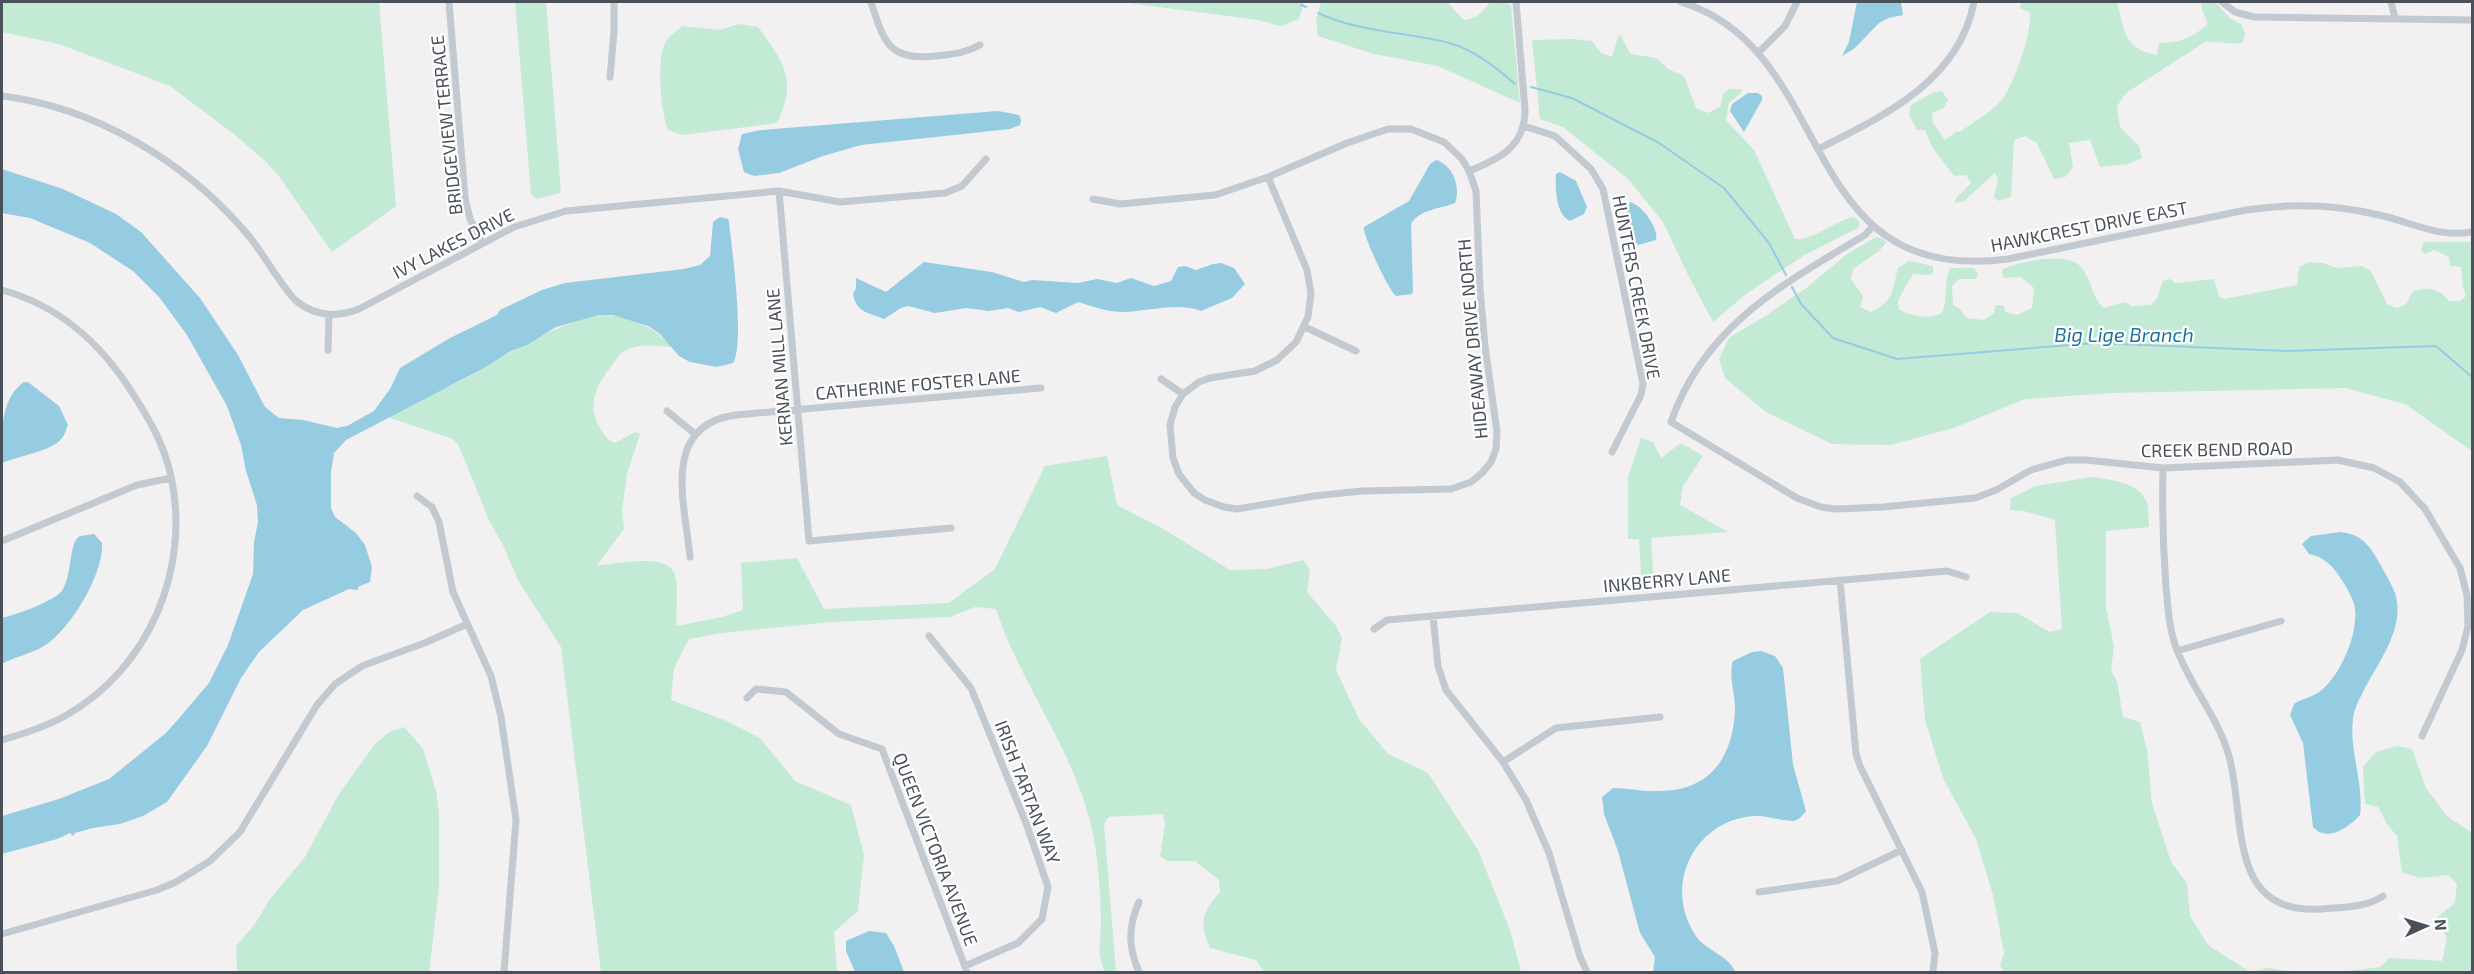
<svg xmlns="http://www.w3.org/2000/svg" width="2474" height="974" viewBox="0 0 2474 974" font-family="'Exo 2',sans-serif">
	<style>
		.green { fill: #c3ead5 }
		.water { fill: #96cce2 }
		.lines { fill: none; stroke-linecap: round; stroke-linejoin: round }
		.stream { stroke: #96cce2; stroke-width: 2 }
		.street { stroke: #c2c9d0; stroke-width: 7 }
		.labels { text-anchor: middle; dominant-baseline: central; stroke-width: 4.5; stroke-linejoin: round; paint-order: stroke }
		.street-label { font-size: 18px; fill: #4a515b; stroke: #fff }
		.water-label { font-size: 20px; font-style: italic; fill: #1d769a; stroke: #fff }
	</style>
	<rect width="100%" height="100%" fill="#f2f0f0"/>
	<path class="green" d="M2,2H379L396,206L332,252L278,175L264,160L235,135L170,86L59,44L2,32Z
		M515,2H546L561,193L536,199L531,194Z
		M1121,2H1304L1299,19L1281,26L1258,20Z
		M1321,2H1446C1453,6 1456,14 1465,20C1478,18 1483,12 1490,2H1507L1511,6L1520,103L1438,66L1374,54L1318,36L1316,20Z
		M2021,2H2117C2125,31 2123,49 2157,55L2159,43C2180,43 2192,38 2208,24L2202,9L2201,2H2215L2230,18L2242,25L2245,35L2242,43C2229,45 2218,41 2205,42L2126,93L2117,106L2120,127L2139,146L2142,158L2128,164L2100,167L2090,140L2069,143L2073,167L2065,177L2054,179L2037,143L2025,136L2014,140L2011,197L1998,201L1994,197L1998,180L1995,173L1964,201L1954,203L1957,197L1971,183L1966,175L1954,176L1932,147L1925,130H1917L1909,115L1911,105L1932,93L1942,91L1948,100L1944,108L1932,113L1933,123L1945,140L1957,131L1960,132C1972,123 1996,109 2004,97C2016,77 2031,36 2030,13L2020,8Z
		M739,24L758,27C784,63 798,80 777,123L682,135L668,130C661,112 656,61 665,43C668,37 677,31 682,26L720,30Z
		M1621,35L1630,54L1656,58L1668,69L1684,76L1696,108L1708,113L1721,106L1723,94L1730,89H1742V92L1729,103L1726,120L1754,150L1795,239C1812,241 1834,221 1854,217L1860,222L1858,228L1803,256L1746,294L1713,322L1689,277L1663,222L1628,179L1563,127L1540,119L1532,40L1573,39L1592,41L1601,53L1612,57L1618,37Z
		M1876,237L1883,239L1886,243L1880,250L1853,269L1851,279L1863,296L1860,307L1871,312C1894,301 1892,291 1898,268L1909,261L1933,266V273L1930,275L1913,274L1898,300L1899,309C1910,317 1931,319 1942,313C1949,298 1943,283 1950,268H1974L1978,274L1976,279H1959L1952,286L1953,305L1960,309L1966,318L1984,320L1994,313L1996,305H2003L2006,312L2017,315L2032,308L2034,288L2021,277L2003,278L2002,270C2018,261 2068,251 2081,267C2091,279 2092,296 2103,308L2126,302L2131,306L2151,305L2157,298L2163,281L2170,279L2176,283L2214,279L2219,297L2224,299L2297,285L2299,267L2309,262L2323,263L2337,268L2362,266L2371,271L2387,304L2397,308L2406,304L2413,291C2428,287 2439,288 2449,301H2460L2466,296L2463,288L2461,267L2450,266L2449,257L2434,250L2425,254L2421,250L2424,242H2472V451L2405,404L2345,388L2113,393L2025,399L1954,428L1890,445L1832,444L1766,412L1725,378L1719,359L1729,338L1767,315L1805,289L1847,254Z
		M599,315C627,314 653,326 672,347C657,346 640,343 626,350C620,353 617,359 613,364C596,384 585,407 602,431C606,437 608,441 615,443L635,432L640,434L627,474L622,511L624,529L597,565C617,565 668,551 675,575C679,590 675,610 677,626L722,617L743,610L741,563L797,558L824,609L949,603L995,569L1045,466L1107,456L1117,505L1160,527L1230,570L1267,569L1303,560L1310,570L1307,592L1336,626L1342,638L1336,670L1359,719L1388,754L1428,773L1478,850L1510,930L1521,972H1264L1256,960L1210,948C1199,923 1202,912 1220,892L1219,880L1195,861H1167L1160,856L1165,825L1163,814L1109,817L1104,824L1116,972H1105C1096,953 1101,940 1101,919C1100,884 1098,848 1088,814C1068,742 1019,680 996,609L975,607L950,617L832,622L722,633L689,639L674,668L671,700L727,721L760,738L795,781L851,805L864,855L858,911L834,932L837,972H601L561,647L519,582L503,545L489,520L458,444L453,439L387,417C418,399 452,387 482,369C519,347 557,324 599,315Z
		M1641,438L1653,442L1661,458L1681,443L1703,456L1683,486L1680,505L1728,532L1651,538L1654,586L1642,587L1639,539H1628V477Z
		M2093,477C2111,480 2140,482 2147,503C2149,510 2148,520 2149,527L2106,531V608L2114,646L2111,671L2117,681L2123,717L2140,722L2147,750L2152,803L2171,862L2187,883L2190,916L2208,945L2250,972L2267,968L2298,972H2005L2000,966L2004,953L1993,895L1976,839L1943,778L1925,720L1920,659L1990,612L2017,613L2050,632L2062,629L2055,520L2024,511L2010,510L2011,498L2036,486Z
		M404,727L423,749L436,791L439,813V888L429,972H237L236,946L255,924L270,899L305,857L339,794L375,744L389,732Z
		M2397,746L2412,749L2426,788L2447,816L2472,833V972H2341L2380,967L2390,958L2442,961L2447,938L2436,918L2455,903L2457,884L2448,875L2420,878L2402,872L2397,836L2387,824L2378,807L2365,804L2363,767L2376,752Z"/>
	<path class="water" d="M1857,2H1901L1903,15L1888,18L1879,23L1855,48L1842,56L1849,42Z
		M1748,93H1758L1762,96V100L1744,132L1730,111L1732,104Z
		M998,111L1019,115L1021,120L1020,125L1010,129L861,145L823,156L779,173L754,176L744,172L738,149L742,134L761,130Z
		M1436,160C1453,165 1461,187 1455,203C1440,209 1420,209 1411,224L1413,291L1412,294L1396,296C1389,291 1362,234 1364,227L1409,201L1430,164Z
		M2,169L63,189L116,214L141,232L200,298L238,355L265,407L279,418L303,420L337,428L347,426L374,411L390,389L400,368L450,338L497,315L500,310L542,290L565,283L684,269L700,265L710,256L713,222L720,217L728,219L729,222C732,249 745,344 733,363L717,367L690,362L679,356L660,334L648,326L613,315H599L556,327L527,345L511,351L484,368L346,440L334,453L331,472V508L335,517L356,533L365,545L372,567L370,582L358,587V590L349,589L303,610L259,652L241,678L207,746L167,802L143,816L120,824L93,828L75,833L73,836L70,833L57,839L2,854V816L59,799L109,779L166,733L181,716L209,683L228,645L253,574L254,542L258,522L257,505L246,471L241,445L227,406L187,335L159,297L133,271L90,243L30,218L2,213Z
		M1560,172L1576,181L1587,207L1584,214L1570,221C1556,215 1555,188 1556,174Z
		M1630,202C1642,205 1659,228 1656,240L1638,245L1636,243L1627,210Z
		M924,262L992,272L1024,282L1032,280L1078,283L1097,279L1117,283L1131,278L1154,286L1171,281L1178,267L1185,266L1196,270L1213,264L1221,263L1234,268L1245,284L1232,298L1201,311C1178,302 1149,311 1125,312C1108,312 1094,307 1078,302L1056,313L1040,307L1019,312L1008,308L989,311L967,308L935,313L908,306L901,308L884,319C870,313 856,313 853,294L856,288V278L886,292Z
		M24,382H28L59,406L68,425C66,429 65,435 62,438C53,451 18,456 2,463C1,435 0,398 24,382Z
		M2340,532C2362,534 2370,546 2380,564C2385,573 2391,583 2395,593C2406,627 2379,661 2364,690C2359,700 2354,708 2353,719C2349,751 2364,783 2360,815C2349,827 2328,843 2313,827L2303,743L2290,715L2294,704C2301,699 2309,698 2316,694C2339,681 2361,630 2354,604C2351,595 2346,586 2341,579C2334,567 2323,556 2309,554L2302,544L2311,536Z
		M94,534L102,543C104,574 70,630 44,646C31,654 14,657 2,664V618C15,615 52,602 61,592C73,577 68,542 80,536C84,535 90,535 94,534Z
		M1761,651L1775,656L1783,668L1793,765L1806,811L1800,818L1794,821C1780,821 1767,815 1753,816C1694,821 1662,886 1696,936C1706,951 1730,956 1735,972H1653L1655,957L1640,933L1618,851L1604,814L1602,797L1613,788C1628,788 1644,792 1659,791C1709,791 1732,759 1735,712C1736,696 1728,676 1733,661L1752,652Z
		M869,931L886,933L894,946L904,972H855L846,951V941Z"/>
	<g class="lines">
		<path class="stream" d="M1301,5L1306,7
			M1318,13C1358,32 1406,32 1449,43C1471,48 1498,69 1515,84
			M1531,87L1572,98L1659,143L1724,188L1769,243L1786,275
			M1792,287L1801,304L1833,338L1897,359L2095,343L2287,351L2436,346L2472,377"/>
		<path class="street" d="M449,2L465,198L470,219L482,243
			M871,2C884,42 888,61 936,56C952,54 966,53 980,45
			M1681,2C1840,51 1793,287 2008,259L2246,210C2291,203 2334,204 2379,215C2411,222 2438,238 2472,232
			M2222,2L2235,12L2254,17L2472,20
			M2391,2L2395,18
			M1758,53L1785,26L1797,2
			M610,77L614,32V2
			M2,96C93,107 181,159 241,227C262,249 275,278 295,300C314,316 336,318 359,309L514,227L566,211L779,191L840,202L945,193L962,186L986,159
			M1524,126L1555,136L1591,169L1603,189L1643,384L1641,395L1612,452
			M1818,149C1884,116 1959,81 1974,2
			M1469,171C1499,159 1525,147 1525,110L1516,2
			M779,191L809,541L951,528
			M1093,199L1120,204L1215,195L1268,177L1347,143L1388,129H1411L1444,142L1462,159L1469,171L1476,191L1480,289L1485,346L1497,432L1496,449L1491,462L1482,473L1471,482L1451,489L1362,491L1314,496L1237,509L1224,507L1205,500L1194,493L1179,474L1173,458L1170,425L1175,407L1183,394L1199,382L1210,378L1255,371L1277,360L1296,342L1308,317L1311,293L1307,270L1268,177
			M1873,226L1865,235C1783,284 1704,326 1671,422L1797,498L1821,507L1836,509L1883,507L1975,498L1996,490L2031,470L2067,460H2086L2163,468L2338,460L2374,468L2400,482L2425,509L2460,568L2467,595L2468,626L2462,650L2422,736
			M2,290C60,306 101,343 133,394C150,420 164,445 171,476C191,569 149,669 65,716C45,727 23,734 2,740
			M1305,327L1356,351
			M328,350L329,315
			M1161,379L1183,394
			M667,411L695,434
			M2163,468C2162,508 2163,547 2166,587C2168,608 2169,630 2177,650C2191,687 2218,717 2229,756C2246,818 2226,916 2322,909C2342,907 2366,908 2383,896
			M417,496L432,507L439,522L453,592L491,676L501,717L516,820L504,972
			M2,541L137,485L171,478
			M690,557C685,504 660,425 736,415L1041,388
			M1840,580L1856,754L1860,766L1922,892L1935,953L1933,972
			M1433,616L1438,666L1446,690L1503,762L1526,800L1549,853L1580,957L1587,972
			M1374,629L1387,620L1947,571L1966,577
			M929,636L971,688L1026,823L1048,887L1042,919L1018,943L965,966
			M2177,651L2281,621
			M747,698L756,689L786,692L839,734L882,749L967,972
			M1503,762L1556,728L1660,717
			M1759,892L1837,881L1902,850
			M2,934L157,890L176,882L210,861L240,832L317,705L335,684L362,666L427,642L467,624
			M1139,972C1128,947 1128,927 1139,902"/>
	</g>
	<g class="labels">
		<g class="street-label">
			<text transform="translate(446 125) rotate(-96)">BRIDGEVIEW TERRACE</text>
			<text transform="translate(2089 226) rotate(-11)">HAWKCREST DRIVE EAST</text>
			<text transform="translate(453 243) rotate(-27)">IVY LAKES DRIVE</text>
			<text transform="translate(1637 287) rotate(79)">HUNTERS CREEK DRIVE</text>
			<text transform="translate(1472 339) rotate(-95)">HIDEAWAY DRIVE NORTH</text>
			<text transform="translate(779 367) rotate(-95)">KERNAN MILL LANE</text>
			<text transform="translate(918 384) rotate(-5)">CATHERINE FOSTER LANE</text>
			<text transform="translate(2217 449) rotate(-1)">CREEK BEND ROAD</text>
			<text transform="translate(1667 580) rotate(-5)">INKBERRY LANE</text>
			<text transform="translate(1028 792) rotate(69)">IRISH TARTAN WAY</text>
			<text transform="translate(936 849) rotate(69)">QUEEN VICTORIA AVENUE</text>
		</g>
		<g class="water-label">
			<text x="2124" y="334">Big Lige Branch</text>
		</g>
	</g>
	<rect width="2474" height="974" fill="none" stroke="#4a515b" stroke-width="6"/>
	<g transform="translate(2426 926) rotate(86)" stroke="#ffffff" stroke-width="4.5" paint-order="stroke">
	<path d="M0-4.5L10 22L0 15L-10 22Z" fill="#4a515b"/>
	<text y="-9" font-size="16" font-weight="bold" text-anchor="middle" fill="#4a515b">N</text>
	</g>
</svg>
